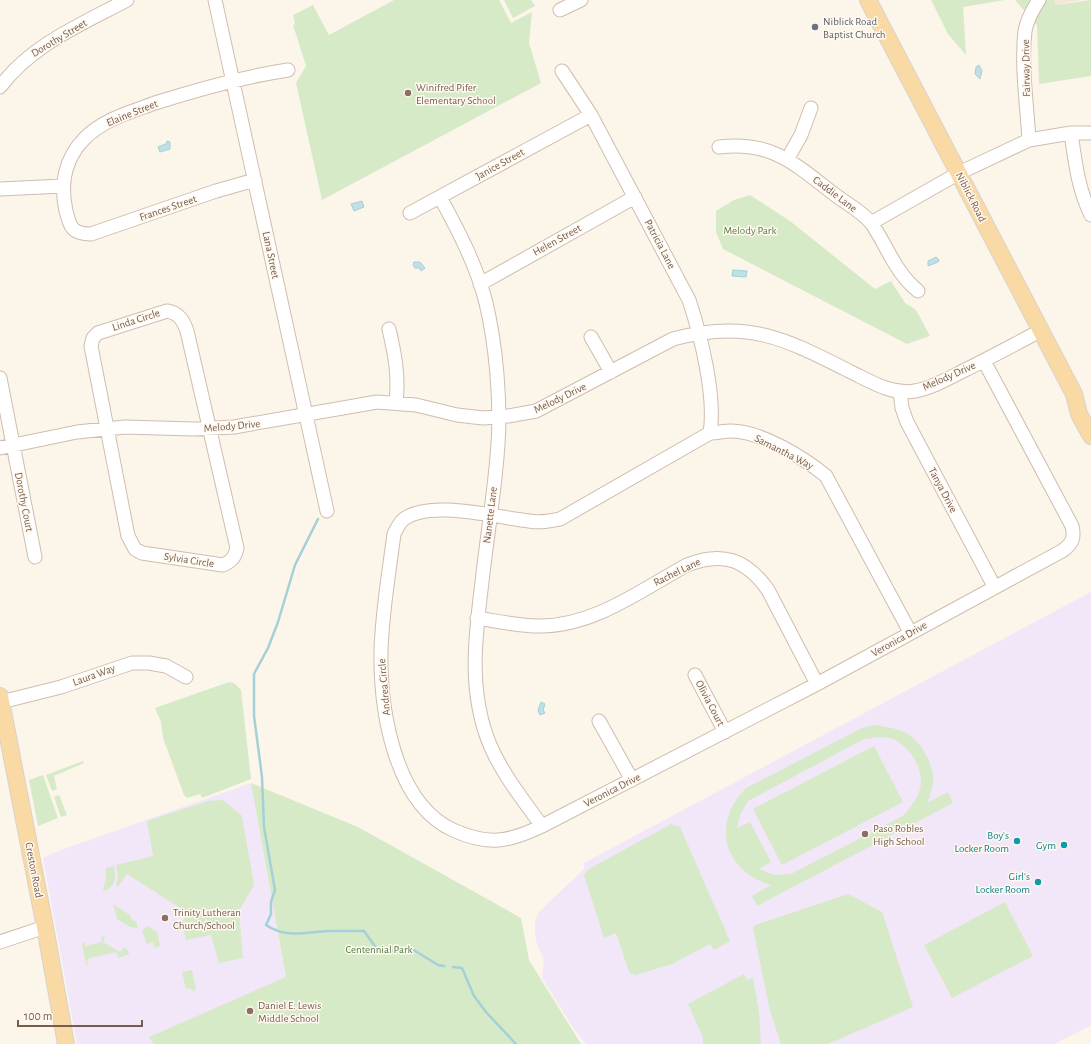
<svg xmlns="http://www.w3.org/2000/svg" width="1091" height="1044" viewBox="0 0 1091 1044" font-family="'Alegreya Sans',sans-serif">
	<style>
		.residential { fill: #f4e7d8 }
		.education { fill: #f2e6f9 }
		.green { fill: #d6eac8; fill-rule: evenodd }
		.water { fill: #bee0e6; stroke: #a4d0d8 }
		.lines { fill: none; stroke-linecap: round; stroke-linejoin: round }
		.stream { stroke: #a4d0d8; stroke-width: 2.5 }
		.minor-casing { stroke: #cfbdaf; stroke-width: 15 }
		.major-casing { stroke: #d9d1cd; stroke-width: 18 }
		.minor { stroke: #fff; stroke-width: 13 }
		.major { stroke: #f9daa4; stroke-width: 16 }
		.worship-dot { fill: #6b7280; stroke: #fff9f0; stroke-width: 1.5 }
		.education-dot { fill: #8d6e63; stroke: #fff9f0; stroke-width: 1.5 }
		.culture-dot { fill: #0f9aa8; stroke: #fff9f0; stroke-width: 1.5 }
		.labels { text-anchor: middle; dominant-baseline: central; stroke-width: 3; stroke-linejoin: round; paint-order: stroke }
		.worship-label { font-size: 11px; fill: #5b616d; stroke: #fff9f0; text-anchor: start }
		.street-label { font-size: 11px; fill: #775c4d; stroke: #fff9f0 }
		.education-label { font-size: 11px; fill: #785e54; stroke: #fff9f0; text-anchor: start }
		.park-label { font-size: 11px; fill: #557d44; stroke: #fff9f0 }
		.culture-label { font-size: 11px; fill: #0d838f; stroke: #fff9f0; text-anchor: end }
	</style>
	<rect width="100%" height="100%" fill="#fcf5ea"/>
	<path class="residential" d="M1054,0H1083L1056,5Z"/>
	<path class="education" d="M1091,592V1025L1055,1044H586L574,1029L542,978L544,960L536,941L535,929V921L539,912L584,869V863Z
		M251,783L298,1044H77L43,858L61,850Z"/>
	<path class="green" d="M394,0H499L511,23L532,12L529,43L541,83L322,200L296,83L306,66L293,25L295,24L293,15L313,5L329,35Z
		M504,0H531L535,6L513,18Z
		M931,0H1005L963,7L966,55L948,34Z
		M1015,0H1054L1056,5L1091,0V76L1039,84L1037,25Z
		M750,195L790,221L875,289L891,281L905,303L916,310L930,336L907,344L723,249L716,232V211L734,200Z
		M229,682L234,683L241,690L251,779L202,798L200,794L187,798L184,795L163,738L161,722L155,708Z
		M873,725C883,726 896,728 906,733C920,740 931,760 933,776C934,785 930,795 927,803L948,792L953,803L757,906L752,896L771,885C723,871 711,823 746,788L862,728ZM880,737C884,738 891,737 895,740C910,748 921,765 921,783C920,796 911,806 903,816L791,874L774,875L759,869L771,862L750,822L737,828L740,815L748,801L864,739Z
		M874,746L903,802L782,865L753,809Z
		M83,761L84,763L54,776L57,789L52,791L46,775Z
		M43,775L58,818L38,826L29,780Z
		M251,783L358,827L521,918L529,960L581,1044H154L149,1037L286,977Z
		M59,795L67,815L61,817L54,797Z
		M223,800L242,816L254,885L239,911L243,958L219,963L211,935L186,940L184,931H176L188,913L127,874L118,887L116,886L118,877L116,865L153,856L147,821L208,801Z
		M671,824L680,827L730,941L714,950L710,944L672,964L635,975L629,972L616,933L604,938L584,875L589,869Z
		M114,866C116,878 116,888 103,891L106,877V868Z
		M848,894L882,912L913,1007L828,1044H781L770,1011L753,928L755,925Z
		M1005,902L1033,956L952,998L924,945Z
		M113,904L130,915L131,919L137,923V928L130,927L117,919Z
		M148,926L157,932L160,946L154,948L153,942L147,944L142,930Z
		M101,936L105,937L103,942L120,952L124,947L128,950L129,954L118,958L116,952L90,958L87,960L88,964L86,965L82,944L84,941L85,946L102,942Z
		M192,970L196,989L193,991L189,988L186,989L182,972Z
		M744,974L747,980L753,978L759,1012L761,1044H703V1037L688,1004Z"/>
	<path class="water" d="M979,65L982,71L980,79L975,74L976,67Z
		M167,141L170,142V149L160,152L158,147L166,144Z
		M362,201L364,207L354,211L351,204Z
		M936,257L939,260L938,262L928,266V261Z
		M414,262H420L425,268L421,271L420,268H415L413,265Z
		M733,270L747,271L746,277L732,276Z
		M541,702L545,704L543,710L545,713L540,715L538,710Z"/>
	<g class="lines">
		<path class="stream" d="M318,519L295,565L278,622L268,648L254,674V716L262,777L264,827L275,890L271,902V914L266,925C287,939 306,932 329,931C340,931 352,931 364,931L379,952L412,949L438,965L444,966
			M453,967L462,968L474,996L486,1012L516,1044"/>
		<defs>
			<path id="minor" d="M215,0L327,511
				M560,10L581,0
				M562,71L591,115L689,300C701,336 716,396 710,433
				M0,87C31,45 82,24 127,0
				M1071,133C1075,161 1078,189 1091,215
				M1029,140C1027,105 1021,65 1025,31C1027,20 1033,9 1039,0
				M719,147C774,140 798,167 838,197C849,205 864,213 872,224C888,248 895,272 918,291
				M788,158L801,135L811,108
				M255,180L216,191L91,234C72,234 70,227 66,211C60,184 65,158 85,138C104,119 131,112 155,103C199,89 242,77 288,70
				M0,189L63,186
				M440,197C458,230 477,266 486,303C496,345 501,401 498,444C495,490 487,536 482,582C475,638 468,692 490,745C503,775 523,800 542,826
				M410,213L591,115
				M871,223L959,173L1029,140L1071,133H1091
				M480,284L635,197
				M167,311C179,313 183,320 187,331L237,548C235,557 232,561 223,565L142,553L135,549L128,536L91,346L93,338L98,333Z
				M389,329C395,355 399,376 396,402
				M591,337L611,372
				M0,378L35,557
				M900,391L902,408L907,422L994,586
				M0,448L77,432L125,427L193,429L234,427L377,402L416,405L457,415L483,418L508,416L536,411L673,339C747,319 784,338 849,371C870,381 891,395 915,391C932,388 949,378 965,370C990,358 1015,344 1040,331
				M477,618C497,621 518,626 538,626C593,627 641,590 687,565C722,551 746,559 768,590L817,684
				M910,632L826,476C804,458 761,431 731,431C724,431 717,433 710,433L560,519C550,521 540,523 529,521C498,518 431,499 404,519C399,523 397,528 394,534C389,573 382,612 381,651C380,709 394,803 453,830C488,846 509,842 542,826L817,684L1062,551C1072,544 1075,538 1072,526L984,361
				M695,675L725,732
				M1,702L61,687L132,663H149L166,666L186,677
				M599,721L632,780
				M0,942L45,927"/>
			<path id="major" d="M868,0L1074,394L1079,414L1091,436
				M0,696L45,927L66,1044"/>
		</defs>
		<use href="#minor" class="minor-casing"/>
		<use href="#major" class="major-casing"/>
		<use href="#minor" class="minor"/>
		<use href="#major" class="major"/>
	</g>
	<circle class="worship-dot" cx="815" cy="27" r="4"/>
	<g class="education-dot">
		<circle cx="408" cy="93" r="4"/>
		<circle cx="865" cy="834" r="4"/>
		<circle cx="165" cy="918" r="4"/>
		<circle cx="250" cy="1011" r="4"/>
	</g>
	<g class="culture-dot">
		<circle cx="1017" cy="841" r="4"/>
		<circle cx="1064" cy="845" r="4"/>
		<circle cx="1038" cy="882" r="4"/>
	</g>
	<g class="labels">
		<g class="worship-label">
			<text x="823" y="21">Niblick Road<tspan x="823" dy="13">Baptist Church</tspan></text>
		</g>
		<g class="street-label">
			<text transform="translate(59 38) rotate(-31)">Dorothy Street</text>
			<text transform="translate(1026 68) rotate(-91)">Fairway Drive</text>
			<text transform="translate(132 113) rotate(-22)">Elaine Street</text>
			<text transform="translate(500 164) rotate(-29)">Janice Street</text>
			<text transform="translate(835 194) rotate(37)">Caddie Lane</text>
			<text transform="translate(971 197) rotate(63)">Niblick Road</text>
			<text transform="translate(168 208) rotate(-19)">Frances Street</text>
			<text transform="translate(557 240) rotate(-29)">Helen Street</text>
			<text transform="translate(660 244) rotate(62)">Patricia Lane</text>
			<text transform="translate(271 255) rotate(78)">Lana Street</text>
			<text transform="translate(136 320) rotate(-18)">Linda Circle</text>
			<text transform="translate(949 376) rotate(-24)">Melody Drive</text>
			<text transform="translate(560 398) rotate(-26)">Melody Drive</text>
			<text transform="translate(232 426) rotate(-5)">Melody Drive</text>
			<text transform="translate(784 452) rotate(27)">Samantha Way</text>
			<text transform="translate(943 490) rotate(62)">Tanya Drive</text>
			<text transform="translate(24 502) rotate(79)">Dorothy Court</text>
			<text transform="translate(490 515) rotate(-83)">Nanette Lane</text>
			<text transform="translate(189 560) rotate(9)">Sylvia Circle</text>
			<text transform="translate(677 572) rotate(-26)">Rachel Lane</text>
			<text transform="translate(899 639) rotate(-29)">Veronica Drive</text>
			<text transform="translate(94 675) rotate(-20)">Laura Way</text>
			<text transform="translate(384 687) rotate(-95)">Andrea Circle</text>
			<text transform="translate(710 703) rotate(62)">Olivia Court</text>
			<text transform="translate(612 790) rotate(-27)">Veronica Drive</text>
			<text transform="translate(34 870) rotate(79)">Creston Road</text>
		</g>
		<g class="education-label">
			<text x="416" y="87">Winifred Pifer<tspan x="416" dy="13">Elementary School</tspan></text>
			<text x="873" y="828">Paso Robles<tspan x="873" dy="13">High School</tspan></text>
			<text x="173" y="912">Trinity Lutheran<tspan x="173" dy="13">Church/School</tspan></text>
			<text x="258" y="1005">Daniel E. Lewis<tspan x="258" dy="13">Middle School</tspan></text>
		</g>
		<g class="park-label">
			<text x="750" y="230">Melody Park</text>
			<text x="379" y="949">Centennial Park</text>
		</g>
		<g class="culture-label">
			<text x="1009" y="835">Boy's<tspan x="1009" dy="13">Locker Room</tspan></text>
			<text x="1056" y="845">Gym</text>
			<text x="1030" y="876">Girl's<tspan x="1030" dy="13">Locker Room</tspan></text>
		</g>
	</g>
	<path d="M18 1020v6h124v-6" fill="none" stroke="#775c4d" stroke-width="2"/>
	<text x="24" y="1020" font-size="12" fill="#775c4d" stroke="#fff9f0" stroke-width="3" paint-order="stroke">100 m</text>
</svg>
